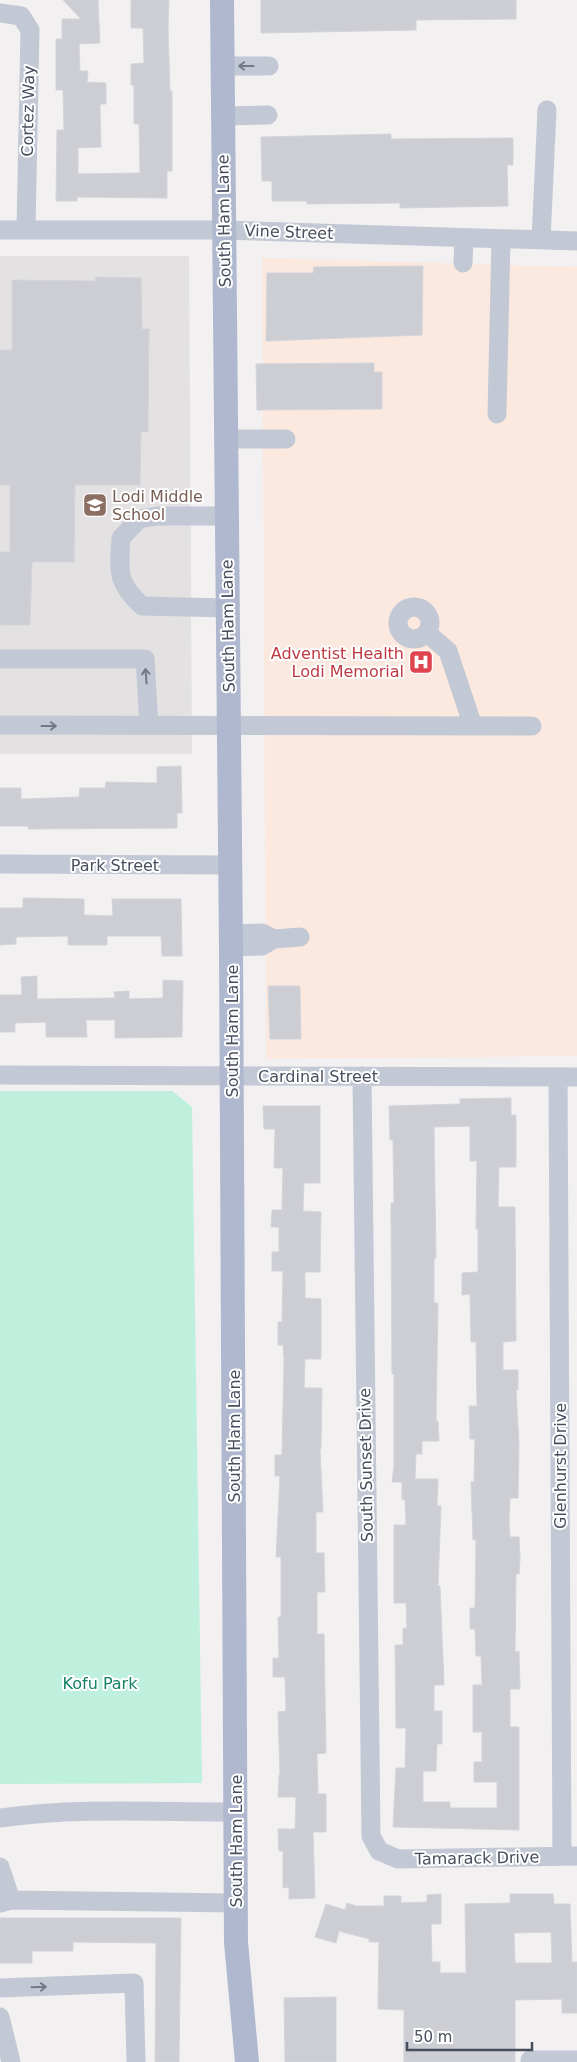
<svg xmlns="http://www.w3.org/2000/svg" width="577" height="2062" viewBox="0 0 577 2062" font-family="'DejaVu Sans',sans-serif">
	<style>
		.education { fill: #e3e1e2 }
		.medical { fill: #fbe9e0 }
		.green { fill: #bef0dd }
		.building { fill: #ccced4; stroke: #d4d4db; fill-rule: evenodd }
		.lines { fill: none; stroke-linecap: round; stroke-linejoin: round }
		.minor { stroke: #c3c8d5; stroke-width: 19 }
		.major { stroke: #afb8cf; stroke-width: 24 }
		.oneway { stroke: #727987 }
		.labels { text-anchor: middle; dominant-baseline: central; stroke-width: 4; stroke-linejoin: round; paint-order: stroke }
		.street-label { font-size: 16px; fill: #474e5d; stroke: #fff }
		.education-label { font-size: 16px; fill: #785e54; stroke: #fff; text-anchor: start }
		.health-label { font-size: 16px; fill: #be3a42; stroke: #fff; text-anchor: end }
		.park-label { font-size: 16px; fill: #168164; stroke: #fff }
	</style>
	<rect width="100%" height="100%" fill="#f2f0f0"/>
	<path class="education" d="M0,256H189L192,754H0Z"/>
	<path class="medical" d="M262,258L577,267V1056L266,1059Z"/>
	<path class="green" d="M0,1091H172L192,1107L202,1783L0,1784Z"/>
	<path class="building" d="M63,0H98L100,43L79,44L80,71H88L87,82L106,83V104H100L101,147L78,148V174L140,173L139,124H134V85H131V64L144,63L143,28H131V0H169L168,28L170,91H172V171H167V198L77,197V201H56L57,130H64L63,90H56V39H62V19H81Z
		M261,0H516V19L416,20V30L261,33Z
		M391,134V139L513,138V165H507L508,206L400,208V203L307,204V201H272V181H262L261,137Z
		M423,266L422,335L266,341L267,273H313L314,267Z
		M95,277L141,278L142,329H149L148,432H141L140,485H75L74,562H32L30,625H0V552H10V485H0V350H12V280L96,281Z
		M374,363V372H382V409L257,410L256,364Z
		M181,766L182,813H177V828L28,829V826H0V788H21V799L79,797L80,788H105L106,782L157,783V767Z
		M23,898L84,899V915L113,916L112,899H181L182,956H162L161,936H107V945H68V936L16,937V944L0,945V908H23Z
		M37,976V999L115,998L114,992L129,991V999L163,998V980L183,981L182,1037L115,1038V1020H86L87,1037H46V1022L15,1023V1032H0V995H22L21,977Z
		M268,986H300L301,1039H270Z
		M511,1098V1115H516V1167H499L498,1207H515L516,1341L503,1342V1370H518V1390H516L519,1444L518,1498H510L509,1521L510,1537H519L520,1559L519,1574H516L515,1652L519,1651L520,1689H510V1727H519V1830L393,1827L396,1768H405L406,1728H396L395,1645H403V1628H407L406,1603H394V1525H406L405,1500L402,1499V1482H392L394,1466V1374H392L391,1220V1203H394L393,1140H390L389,1106L460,1104V1099ZM470,1126V1161H477L476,1229H478V1272L462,1273V1295L470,1294L471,1342H476L477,1406H469L470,1439H475L474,1482H471L473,1540H476L475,1608H470V1629H475L476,1656H481L482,1685H473V1732H482V1762H474V1782H497V1808H450V1802H423V1771H436L437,1744H442V1711H434V1685H444L440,1586H438L441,1506H437L438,1479H415L416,1454H422V1441H439L438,1421H436L438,1303H434V1258H436L434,1127Z
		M263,1106H320V1183H304L303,1211L321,1212L320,1272H305V1298L321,1299V1359H305L304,1388H322L321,1449H320L323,1512H316V1553H324L325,1592H317V1634H324L326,1753L317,1754L318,1794H326V1832H313L315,1898L289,1899V1887L283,1888V1851H279L278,1829H295L296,1797H278L279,1775H280L278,1712L286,1711L285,1677H273V1658H279L278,1617H281V1557H276L280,1476H275V1455H282L284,1359L283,1345H278V1322H282L283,1271H272V1252H279V1227H271L272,1210H282L283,1168H274L275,1129H264Z
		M441,1894V1924H431L432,1962H440V1973H466L465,1904L510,1903V1894H553L554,1904H570L572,1962H577V2013H562V1999L515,2000V2062H404V2010L378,2009L379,1942H369V1939L339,1931L336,1943L315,1937L326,1904L345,1910L347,1903L356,1906H384V1896H401V1903L427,1902V1895ZM551,1932L552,1963H515L514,1933Z
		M0,1918H181L179,2062H155L156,1943L73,1942V1951H32V1963H0Z
		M336,1997V2062H285L284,1998Z"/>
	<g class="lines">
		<path class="minor" d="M0,13L21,16L30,30L26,230
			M223,66H269
			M223,116L268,115
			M0,230H225L577,241
			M541,240L547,110
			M463,263L464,238
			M497,414L501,239
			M226,439H286
			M227,516H157L139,519L121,538C119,571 116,582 142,606L228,608
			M398 623a16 16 0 1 1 32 0a16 16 0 1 1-32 0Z
			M427,633L448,651L473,726
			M0,659H145L149,725
			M0,725L532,726
			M0,864L230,865
			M231,934L262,933L274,939
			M231,947L262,946L274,939L300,937
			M0,1075L577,1077
			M362,1076L371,1836L379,1851L398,1859L577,1856
			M558,1077L562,1856
			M0,1818C77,1807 157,1812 236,1812
			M0,1867L11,1900
			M0,1903L11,1900L236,1903
			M0,1988L134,1983L136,2062
			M0,2017L11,2062
			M530,2060H577"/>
		<path class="major" d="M222,0L231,947L236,1942L247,2062"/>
	</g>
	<defs><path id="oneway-shaft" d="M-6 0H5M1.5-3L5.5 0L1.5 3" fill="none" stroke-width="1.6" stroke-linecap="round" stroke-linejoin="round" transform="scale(1.25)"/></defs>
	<g class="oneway">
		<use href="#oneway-shaft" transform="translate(246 66) rotate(180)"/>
		<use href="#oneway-shaft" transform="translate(146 676) rotate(-94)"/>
		<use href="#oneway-shaft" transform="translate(49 726)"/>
		<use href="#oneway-shaft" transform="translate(39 1987) rotate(-2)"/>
	</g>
	<defs>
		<symbol id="school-square" viewBox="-11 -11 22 22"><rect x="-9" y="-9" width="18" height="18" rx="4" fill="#8d6e63" stroke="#fff"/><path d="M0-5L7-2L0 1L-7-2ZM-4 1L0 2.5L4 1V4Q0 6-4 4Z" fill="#fff"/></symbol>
		<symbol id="hospital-square" viewBox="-11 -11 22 22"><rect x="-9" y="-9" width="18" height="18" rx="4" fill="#e0444e" stroke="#fff"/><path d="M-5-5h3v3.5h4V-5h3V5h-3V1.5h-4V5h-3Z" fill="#fff"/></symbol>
	</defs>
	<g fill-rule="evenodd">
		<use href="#school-square" x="81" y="491" width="28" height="28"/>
		<use href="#hospital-square" x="407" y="648" width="28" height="28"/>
	</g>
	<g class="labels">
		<g class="street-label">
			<text transform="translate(28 111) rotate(-89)">Cortez Way</text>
			<text transform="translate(224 221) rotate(-91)">South Ham Lane</text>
			<text transform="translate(289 232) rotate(2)">Vine Street</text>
			<text transform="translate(228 626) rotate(-91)">South Ham Lane</text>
			<text x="115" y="865">Park Street</text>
			<text transform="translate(232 1031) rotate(-90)">South Ham Lane</text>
			<text x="318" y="1076">Cardinal Street</text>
			<text transform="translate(234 1436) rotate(-90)">South Ham Lane</text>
			<text transform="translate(366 1465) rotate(-91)">South Sunset Drive</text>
			<text transform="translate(560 1466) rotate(-90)">Glenhurst Drive</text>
			<text transform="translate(236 1841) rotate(-90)">South Ham Lane</text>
			<text transform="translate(477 1858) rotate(-1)">Tamarack Drive</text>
		</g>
		<g class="education-label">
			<text x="112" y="496">Lodi Middle<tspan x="112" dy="18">School</tspan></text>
		</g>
		<g class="health-label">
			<text x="404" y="653">Adventist Health<tspan x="404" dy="18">Lodi Memorial</tspan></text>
		</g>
		<g class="park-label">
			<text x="100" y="1683">Kofu Park</text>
		</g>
	</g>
	<path d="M407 2042v8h125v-8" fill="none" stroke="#474e5d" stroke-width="2.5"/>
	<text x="414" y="2042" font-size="15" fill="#474e5d" stroke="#ffffff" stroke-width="4" paint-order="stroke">50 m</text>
</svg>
